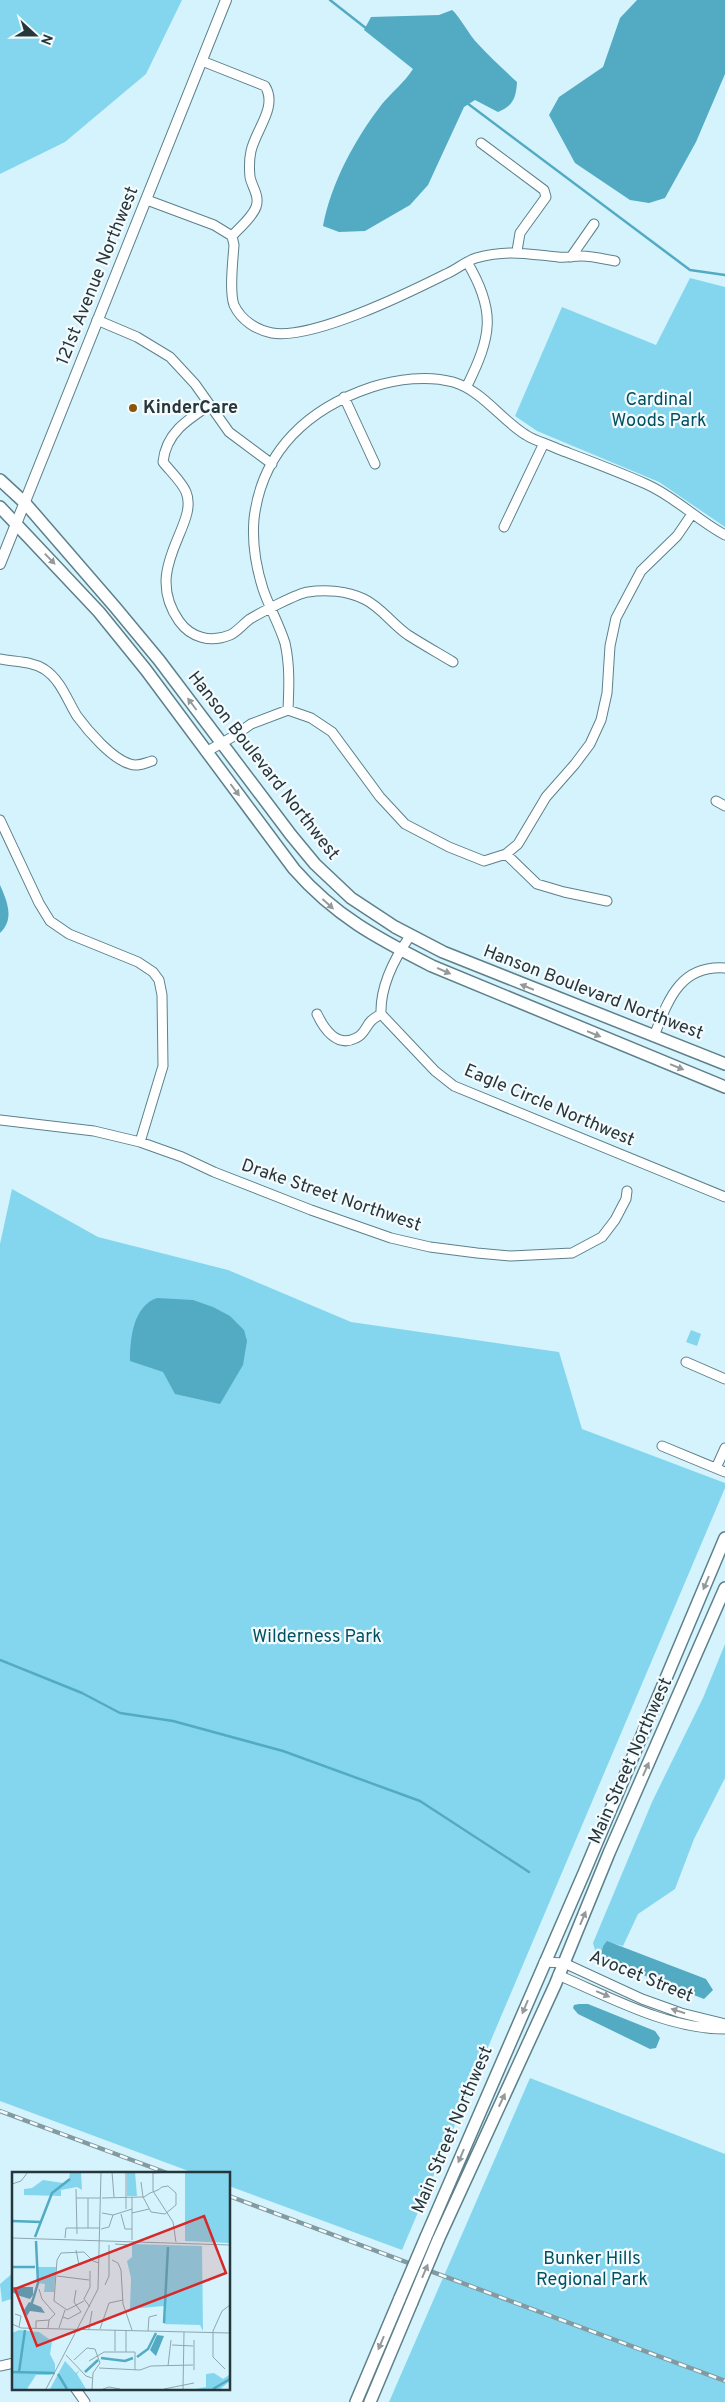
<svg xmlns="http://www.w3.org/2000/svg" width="725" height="2402" viewBox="0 0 725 2402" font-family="Overpass,sans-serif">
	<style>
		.green { fill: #84d6ee }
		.water { fill: #52abc3 }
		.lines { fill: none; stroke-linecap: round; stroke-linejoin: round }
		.stream { stroke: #52abc3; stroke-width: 2.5 }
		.minor-casing { stroke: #5d808a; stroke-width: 11 }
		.tertiary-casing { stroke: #5d808a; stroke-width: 12 }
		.secondary-casing { stroke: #5d808a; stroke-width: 14 }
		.minor { stroke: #fff; stroke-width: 9 }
		.tertiary { stroke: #fff; stroke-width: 10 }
		.secondary { stroke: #fff; stroke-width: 11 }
		.rail-casing { stroke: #829aa0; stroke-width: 4.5 }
		.rail { stroke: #f4fbfe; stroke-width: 2.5; stroke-dasharray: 8; stroke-linecap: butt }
		.secondary-bridge-casing { stroke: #5d808a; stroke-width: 14; stroke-linecap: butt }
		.secondary-bridge { stroke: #fff; stroke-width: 11 }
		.oneway { fill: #939a9c }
		.poi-dot { fill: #8c530b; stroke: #f4fbfe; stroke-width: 2 }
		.labels { text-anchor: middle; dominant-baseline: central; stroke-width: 4.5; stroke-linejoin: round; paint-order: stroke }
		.street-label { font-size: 18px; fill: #27363a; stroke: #f4fbfe }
		.park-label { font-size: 18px; fill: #005263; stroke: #f4fbfe }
		.poi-label { font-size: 18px; font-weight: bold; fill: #27363a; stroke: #f4fbfe; text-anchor: start }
		.inset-river { fill: none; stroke: #52abc3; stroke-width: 2.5 }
		.inset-road { fill: none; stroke: #8fa7ae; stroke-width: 1 }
		.view { fill: #d62828; fill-opacity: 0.15; stroke: #d62828; stroke-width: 2.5 }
		.inset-edge { fill: none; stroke: #27363a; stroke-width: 2.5 }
	</style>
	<rect width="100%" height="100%" fill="#d4f3fc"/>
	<path class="green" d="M0,0H182L146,74L65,142L0,174Z
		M690,278L725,287V527L659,482L537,431L515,416L562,307L656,345Z
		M12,1189L98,1237L228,1270L351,1322L559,1352L582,1429L725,1483V1488L402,2250L229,2186V2173H194L0,2101V1244Z
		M691,1330L701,1334L697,1346L686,1342Z
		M725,1644V1778L694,1839L675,1889L638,1914L623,1946L607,1942L603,1946L601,1954H596L593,1943L652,1802L703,1698Z
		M530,2078L725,2154V2402H389Z
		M14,2272V2298L2,2302L0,2284Z"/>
	<path class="water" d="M637,0H725V74L696,142L665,198L649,203L630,200L575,163L549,115L559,97L603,67L620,18Z
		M452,10C458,14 470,36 478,44C490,57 504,70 517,82C516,98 513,106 498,112L475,100L464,107L428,185L410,205L365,231L339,232L323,226C331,183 355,139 382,104C392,92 404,83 413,69L364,30L371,17L439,15Z
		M0,885C7,901 15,919 0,933Z
		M157,1298L193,1300L213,1307L230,1316L244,1330L247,1341L243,1365L220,1404L175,1394L163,1372L130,1361C130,1339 133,1306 157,1298Z
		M607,1941L706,1979L713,1990L704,1999L607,1961L601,1954L603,1946Z
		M579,2004H588L655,2031L660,2038L656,2048L650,2049L578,2014L573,2008L574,2005Z"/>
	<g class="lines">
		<path class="stream" d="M330,0L367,29
			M467,103L690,270L725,275
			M0,1660L82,1693L120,1713L173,1721L283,1751L420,1801L529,1872"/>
		<defs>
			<path id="minor" d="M202,61L265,86C278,107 256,129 251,151C249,160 249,167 250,177C252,187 260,196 256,207C252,218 239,228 232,236
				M481,143L544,190L546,197L520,233L517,251
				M147,200L214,225L232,236L234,245C233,260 229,291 234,305C241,320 256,330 272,333C313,340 408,293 446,274C456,270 466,261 476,258C507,249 528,254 558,257C566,258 573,256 581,256C592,256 604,259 615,261
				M571,257L594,224
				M97,320L137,337L170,357L195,384L229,432L272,464
				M467,386C491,337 497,312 467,262
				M344,397L375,464
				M210,405C187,420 166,433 163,462C170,471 182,482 186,492C200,525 141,567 179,621C191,638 211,643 230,635C237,632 243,624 250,619C260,613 298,593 308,592C325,589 348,591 364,599C381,607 392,624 408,635C422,644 438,653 453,662
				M504,527L544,443
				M0,659C15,662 31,661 44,669C61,680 67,700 77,716C88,731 112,759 130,764C138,767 145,763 152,761
				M288,710C289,688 290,665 285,643C279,624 269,607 263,589C256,567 252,542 254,519C262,450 309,408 372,387C397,379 428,375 453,382C483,391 500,419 526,435C535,441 548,444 558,449C587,460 617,471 646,484C674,496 697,520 725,535
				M206,752L234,736L251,724L288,710L311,718L332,732L380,797L405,824L449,847L484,861L506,854L518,844L546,797L575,764L590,744L601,720L607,693L610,646L616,618L641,571L677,536L692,514
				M716,801L725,806
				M0,820L39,903L50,921L69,934L138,962L153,972L159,980L162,995L163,1066L140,1142
				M506,854L537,884L564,892L607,901
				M317,1014C324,1029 337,1048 356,1038C364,1035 366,1026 371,1021C374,1018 378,1016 381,1014C380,986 394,959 410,936
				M381,1014L435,1071L454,1086L725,1197
				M654,1036C668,1001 679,965 725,968
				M0,1120L94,1131L140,1142L182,1157L214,1172L311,1210L391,1238L430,1247L477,1253L511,1256L572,1253L602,1237L615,1220L626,1199L627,1191
				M686,1362L725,1379
				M662,1446L725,1472
				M716,1468L725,1448
				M544,1962L564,1963L642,1999L681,2013L725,2024
				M558,1975C610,1997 667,2029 725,2029
				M0,2366L14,2363
				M75,2388L85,2402"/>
			<path id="tertiary" d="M0,564L226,0"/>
			<path id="secondary" d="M0,480L25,503L115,607L159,660L291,835L315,864L351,898L395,927L443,952L725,1064
				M0,507L99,612L146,670L294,869C335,916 377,938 432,966L725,1087
				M426,2237L584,1873L725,1538
				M438,2240L555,1985L609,1853L725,1588
				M356,2402L400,2298
				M370,2402L412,2302"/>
		</defs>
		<use href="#minor" class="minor-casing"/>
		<use href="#tertiary" class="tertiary-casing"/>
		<use href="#secondary" class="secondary-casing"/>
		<use href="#minor" class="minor"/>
		<use href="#tertiary" class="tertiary"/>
		<use href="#secondary" class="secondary"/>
		<defs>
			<path id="rail" d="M0,2111L167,2173
				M229,2196L725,2381"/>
		</defs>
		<use href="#rail" class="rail-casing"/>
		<use href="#rail" class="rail"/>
		<defs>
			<path id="secondary-bridge" d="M400,2298L426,2237
				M412,2302L438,2240"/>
		</defs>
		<use href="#secondary-bridge" class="secondary-bridge-casing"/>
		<use href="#secondary-bridge" class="secondary-bridge"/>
	</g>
	<defs><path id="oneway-solid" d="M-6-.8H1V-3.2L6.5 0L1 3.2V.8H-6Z" transform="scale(1.25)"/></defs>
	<g class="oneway">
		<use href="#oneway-solid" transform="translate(50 559) rotate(46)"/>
		<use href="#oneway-solid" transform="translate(192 704) rotate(-127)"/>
		<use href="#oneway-solid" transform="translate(235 790) rotate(53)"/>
		<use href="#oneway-solid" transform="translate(328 904) rotate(42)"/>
		<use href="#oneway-solid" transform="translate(444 971) rotate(24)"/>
		<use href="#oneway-solid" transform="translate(527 987) rotate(-158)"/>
		<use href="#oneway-solid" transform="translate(594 1034) rotate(22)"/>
		<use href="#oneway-solid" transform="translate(677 1067) rotate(22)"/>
		<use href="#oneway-solid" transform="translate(706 1583) rotate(113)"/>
		<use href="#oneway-solid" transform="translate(646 1769) rotate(-66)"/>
		<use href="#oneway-solid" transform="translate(583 1918) rotate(-67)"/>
		<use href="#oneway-solid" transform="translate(603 1994) rotate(23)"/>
		<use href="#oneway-solid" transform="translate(525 2007) rotate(113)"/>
		<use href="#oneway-solid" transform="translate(678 2011) rotate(-162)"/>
		<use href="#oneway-solid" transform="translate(502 2100) rotate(-65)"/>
		<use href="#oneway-solid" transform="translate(461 2156) rotate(113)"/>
		<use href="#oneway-solid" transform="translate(425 2271) rotate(-67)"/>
		<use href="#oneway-solid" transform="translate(381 2343) rotate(113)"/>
	</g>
	<circle class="poi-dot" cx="133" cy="408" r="5"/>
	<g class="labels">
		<g class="street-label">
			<text transform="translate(98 276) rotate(-68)">121st Avenue Northwest</text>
			<text transform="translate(263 766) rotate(52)">Hanson Boulevard Northwest</text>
			<text transform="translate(593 993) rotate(21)">Hanson Boulevard Northwest</text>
			<text transform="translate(549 1106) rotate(23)">Eagle Circle Northwest</text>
			<text transform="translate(331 1196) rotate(19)">Drake Street Northwest</text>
			<text transform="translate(631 1761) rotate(-66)">Main Street Northwest</text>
			<text transform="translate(641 1977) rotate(22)">Avocet Street</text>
			<text transform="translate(453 2130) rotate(-67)">Main Street Northwest</text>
		</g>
		<g class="park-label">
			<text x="659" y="400">Cardinal<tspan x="659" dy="21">Woods Park</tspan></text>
			<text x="317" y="1637">Wilderness Park</text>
			<text x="592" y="2259">Bunker Hills<tspan x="592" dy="21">Regional Park</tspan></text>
		</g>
		<g class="poi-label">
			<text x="143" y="408">KinderCare</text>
		</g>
	</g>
	<g transform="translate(12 2172)">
		<rect width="218" height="218" fill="#d4f3fc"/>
		<path d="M58,0H69L70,18L65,15L49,18V24L12,23V17L20,16L31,8L51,11L57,7ZM115,0H123L125,24H115ZM173,0H217V71L173,69ZM120,72L190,74L191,159L188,153L152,152L154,137L151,134L118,137L119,106L115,89L120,85ZM25,95H44L42,120H32L33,112L26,111ZM7,158L27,160L40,169L38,182L43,192V199L38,203H24L15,217H0V161ZM53,189L64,201L68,198L65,202L74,217H38ZM202,201L211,207L217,203V210L208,217H183L194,215V202Z" fill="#84d6ee"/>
		<path d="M0,115H21V123L18,127L8,124L0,120ZM17,130L29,135L33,141L18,139L15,144L12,138ZM145,163L152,164L144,184L138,178Z" fill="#52abc3"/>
		<path class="inset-river" d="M0,49L29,50M23,65L40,21L58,7M0,95H23M19,134L26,111L24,69M152,151L156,75M125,185L136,177L144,161M89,186L113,189L121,186M0,200L43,201M7,200L13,158M73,200L86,188M46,202L55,217M201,217L218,207"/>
		<path class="inset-road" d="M100,0L102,25M114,0V37M141,0V19L161,50L164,70M141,1L160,0M0,12L9,9L16,0M64,17L65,62M64,26H88M90,26L130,25H132L138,21L146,18L150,15L156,14L164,21V33L153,42L139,40L131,25L129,10M90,41L101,43L120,37M120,41L137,37M109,42L113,57H120M76,56V26M89,57L97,55L101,43M0,66L218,73M53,66L54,56H87M120,68V25M103,72L119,73M64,78L67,93M49,81L45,88L42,129L55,138L72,129M49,81L72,80L81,89L87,91M100,88L106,91L109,98L111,132L120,158M78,99V115L72,127L78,135M45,104L77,108M93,113L97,104V73M27,117L30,127L43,142L37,148L36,156M3,142L9,144L7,155M51,145L56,147L69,140L62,130L64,118M0,152L9,156L218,161M24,156V149L37,148M47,156L53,138M77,157L80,139M88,157L97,131L111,128M136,159L137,145L145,143M182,168V198M160,173L181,174M103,179V158M114,180V158M54,183L74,204L80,206M62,188L75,176L83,177L88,191L81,201L80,217M77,189L92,180H123V198M156,194L159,168M87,196L128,198L139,194L181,193M213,197L201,185V159L210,139L218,133M34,217L86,117L89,0M91,217L97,215L108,217M152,217L182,211M171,217L172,160"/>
		<path class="view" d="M192,44L214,101L25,174L3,117Z"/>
		<rect width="218" height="218" class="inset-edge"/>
	</g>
	<g transform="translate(35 35) rotate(111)" stroke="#f4fbfe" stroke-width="4" paint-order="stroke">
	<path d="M0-4L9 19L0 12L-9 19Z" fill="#27363a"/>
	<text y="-8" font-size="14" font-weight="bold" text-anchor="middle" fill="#27363a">N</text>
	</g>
</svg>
